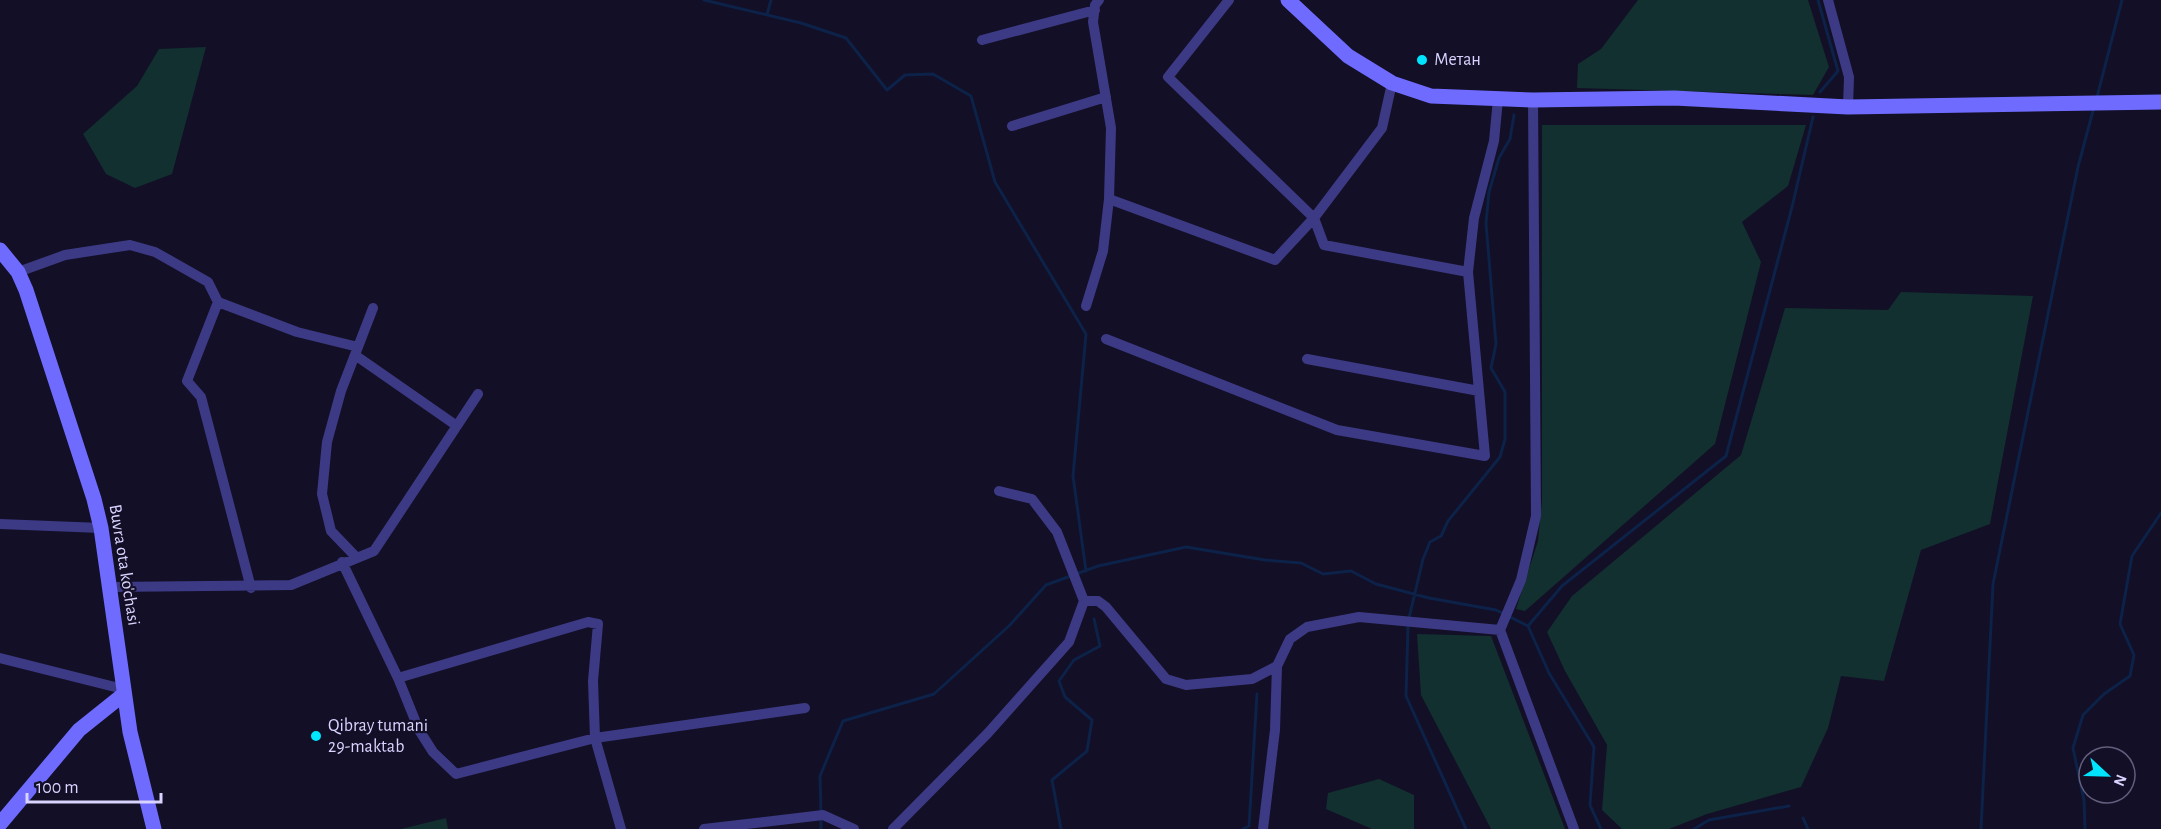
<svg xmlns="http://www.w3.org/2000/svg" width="2161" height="829" viewBox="0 0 2161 829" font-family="'Alegreya Sans',sans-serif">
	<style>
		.green { fill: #12302f }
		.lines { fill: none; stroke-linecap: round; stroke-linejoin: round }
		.stream { stroke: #0c2248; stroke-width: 3 }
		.street { stroke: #3d3a85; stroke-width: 10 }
		.secondary { stroke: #6f6bff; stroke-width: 15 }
		.poi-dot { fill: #00e5ff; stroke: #130f26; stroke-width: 2 }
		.labels { text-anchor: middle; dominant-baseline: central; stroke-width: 4.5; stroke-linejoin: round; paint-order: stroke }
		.poi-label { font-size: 18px; fill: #d9d4ff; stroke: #130f26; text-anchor: start }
		.street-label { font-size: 18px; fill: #d9d4ff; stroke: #130f26 }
	</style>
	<rect width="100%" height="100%" fill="#130f26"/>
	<path class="green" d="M1638,0H1808L1829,67L1813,95L1577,88L1578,64L1601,49Z
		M206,47L172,174L135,188L106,174L83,134L137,86L159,49Z
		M1542,125H1806L1788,186L1742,222L1761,262L1715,444L1525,611L1516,609L1538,541L1542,500Z
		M1901,292L2033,296L1990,524L1921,550L1884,681L1841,676L1828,728L1801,787L1707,814L1669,829H1622L1602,810L1607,745L1565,671L1547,632L1572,596L1741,455L1785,308L1888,310Z
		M1417,634L1491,636L1565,829H1491L1421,695Z
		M1379,779L1414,795V829H1372L1326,809L1328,793Z
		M446,818L448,829H401Z"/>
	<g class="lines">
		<path class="stream" d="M704,0L801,23L846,38L887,90L905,75L933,74L971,96L995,182L1086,334L1073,476L1086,571
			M1818,0L1838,71L1820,92
			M767,15L771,0
			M2097,97L2122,0
			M1409,618L1423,559L1430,542L1441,536L1448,521L1500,457L1505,439V392L1491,368L1496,344L1486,223L1489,192L1499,158L1510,139L1514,115
			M1408,625L1406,696L1466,829
			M821,812L820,776L843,721L934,694L1010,625L1046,585L1098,566L1186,547L1265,560L1301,563L1323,574L1351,571L1376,584L1429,598L1496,610L1528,626
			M1803,818L1808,829
			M821,819V829
			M1061,829L1052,780L1087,751L1092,720L1065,697L1059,681L1074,660L1100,646L1094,619
			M1243,829L1249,826L1257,694
			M1601,829L1590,805L1594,747L1549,673L1528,626L1562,586L1726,456L1792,207L1813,117
			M1694,829L1709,820L1789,806
			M1981,829L1993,584L2078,167L2094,107
			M2085,829L2084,800L2073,748L2083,715L2104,694L2130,676L2134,655L2120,624L2132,556L2161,513"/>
		<path class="street" d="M1229,0L1168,77L1314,218L1324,245L1468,272
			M1828,0L1849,77L1848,107
			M982,40L1095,10
			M1533,100L1536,516L1521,580L1500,630L1574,829
			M1012,126L1106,97
			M1109,199L1275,260L1314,218L1382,128L1392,83
			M18,272L65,255L130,245L155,252L208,282L218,302L297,332L358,347
			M218,302L187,381L201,397L251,588
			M1086,306L1103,251L1109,199L1111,128L1093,22L1095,5L1099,0
			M1106,339L1337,430L1485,456L1468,272L1474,218L1494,141L1498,99
			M355,355L457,426
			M1307,359L1479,391
			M0,524L101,528
			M357,558L331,531L322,494L327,442L341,391L373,308
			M342,562L398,678L419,730L433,752L456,774L595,738L805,708
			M109,587L291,585L374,551L478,394
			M1084,601H1098L1106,607L1166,679L1186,685L1252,679L1277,666
			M0,658L123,689
			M398,678L588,622L598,624L593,681L595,738L621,829
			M704,829L823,815L854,829
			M893,829L988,733L1069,642L1084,601L1057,532L1032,499L999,491
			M1263,829L1275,730L1277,666L1290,639L1307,627L1359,617L1500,630"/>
		<path class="secondary" d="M1288,0L1348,56L1392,83L1431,96L1533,100L1674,98L1848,107L2161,102
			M0,250L18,272L26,290L94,499L101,528L130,732L154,829
			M0,824L79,730L124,694"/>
	</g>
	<g class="poi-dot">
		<circle cx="1422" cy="60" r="6"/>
		<circle cx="316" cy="736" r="6"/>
	</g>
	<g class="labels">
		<g class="poi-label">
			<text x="1434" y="60">Метан</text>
			<text x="328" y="726">Qibray tumani<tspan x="328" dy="21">29-maktab</tspan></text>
		</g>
		<g class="street-label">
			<text transform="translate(124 565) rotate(81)">Buvra ota ko'chasi</text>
		</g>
	</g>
	<g transform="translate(2107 775) rotate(112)"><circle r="28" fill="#130f26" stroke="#625e7d" stroke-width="1.5"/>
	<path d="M0-4.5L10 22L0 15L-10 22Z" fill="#00e5ff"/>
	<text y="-9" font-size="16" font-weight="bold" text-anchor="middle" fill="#d9d4ff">N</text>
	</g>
	<path d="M27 793v9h134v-9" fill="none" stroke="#d9d4ff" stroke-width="3"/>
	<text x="36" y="793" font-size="18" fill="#d9d4ff" stroke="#130f26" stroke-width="4.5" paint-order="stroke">100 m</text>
</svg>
